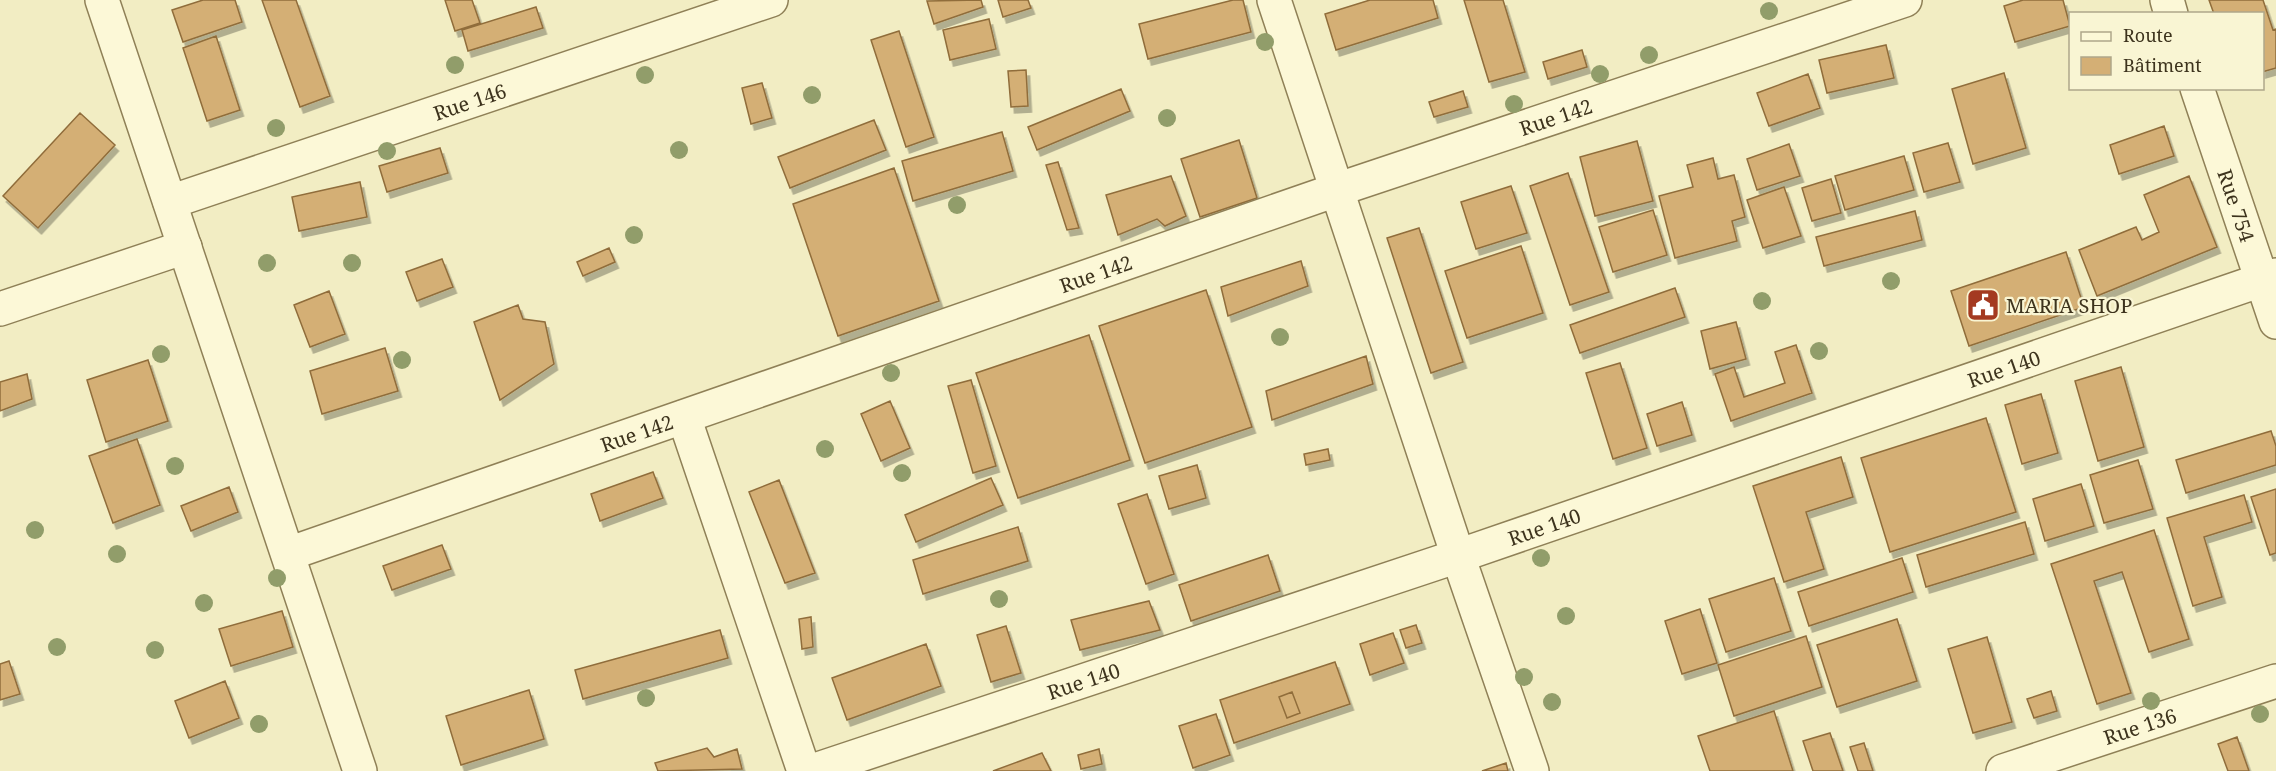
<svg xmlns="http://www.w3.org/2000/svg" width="2276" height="771" viewBox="0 0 2276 771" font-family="'Noto Serif',serif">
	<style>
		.building { fill: #d4af75; stroke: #906d3b; stroke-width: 1.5; filter: url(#shadow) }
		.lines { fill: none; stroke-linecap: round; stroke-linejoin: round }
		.minor-casing { stroke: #8f8057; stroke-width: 36 }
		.minor { stroke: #fcf8d7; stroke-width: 33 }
		.tree { fill: #919d6a }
		.labels { text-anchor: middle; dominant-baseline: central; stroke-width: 4.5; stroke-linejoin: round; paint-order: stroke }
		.street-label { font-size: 20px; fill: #3d331d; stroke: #f9f5d3 }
		.poi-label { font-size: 20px; fill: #3d331d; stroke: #f9f5d3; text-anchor: start }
	</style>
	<defs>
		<filter id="shadow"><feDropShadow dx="3.5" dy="6" stdDeviation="0" flood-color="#0004"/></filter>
	</defs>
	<rect width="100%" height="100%" fill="#f2edc3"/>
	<path class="building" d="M203,0H235L242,22L183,42L172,10Z
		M262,0H296L330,96L300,107Z
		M445,0H472L480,23L455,31Z
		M981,0L983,7L934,24L927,1Z
		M998,0H1028L1031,8L1003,17Z
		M1233,0H1243L1251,32L1148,59L1139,24Z
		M1370,0H1433L1438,18L1336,50L1325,14Z
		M1464,0H1503L1525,72L1489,82Z
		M2023,0H2063L2070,26L2015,42L2004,6Z
		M2209,0H2263L2273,30L2276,29V68L2262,72V14H2214Z
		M536,7L543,28L468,51L462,30Z
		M989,19L996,49L950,60L943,30Z
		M899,31L934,137L906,147L871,40Z
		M216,36L240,110L207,121L183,48Z
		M1886,45L1894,78L1827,93L1819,60Z
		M1582,50L1587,67L1548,79L1543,62Z
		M1026,70L1028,106L1011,107L1008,71Z
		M2004,73L2026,148L1973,164L1952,89Z
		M1808,74L1820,108L1769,126L1757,93Z
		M762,83L772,118L751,124L742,88Z
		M1121,89L1130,111L1037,150L1028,127Z
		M1463,91L1468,107L1434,117L1429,102Z
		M80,113L115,145L38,228L3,196Z
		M874,120L886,150L790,188L778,157Z
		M2164,126L2174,156L2119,174L2110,145Z
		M1002,132L1013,171L913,201L902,161Z
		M1239,140L1257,198L1200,217L1181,159Z
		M1637,141L1653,201L1595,216L1580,157Z
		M1948,143L1960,182L1924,192L1913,153Z
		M1789,144L1800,176L1757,190L1747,159Z
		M440,148L448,173L387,192L379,166Z
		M1904,156L1914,190L1845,210L1835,176Z
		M1713,158L1718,179L1734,175L1745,217L1732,221L1737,241L1675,258L1659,196L1693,187L1687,165Z
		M1058,162L1079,228L1067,230L1046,165Z
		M894,168L939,301L838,336L793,204Z
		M1568,173L1609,292L1570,305L1530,186Z
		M1171,176L1186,216L1165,226L1157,219L1118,235L1106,195Z
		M2189,176L2217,247L2097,296L2079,250L2136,227L2142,240L2159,232L2144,195Z
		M1831,179L1841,213L1812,221L1802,188Z
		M360,182L367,217L299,231L292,197Z
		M1511,186L1527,233L1476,249L1461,202Z
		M1784,187L1801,236L1763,248L1747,200Z
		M1653,210L1667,255L1613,272L1599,227Z
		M1915,211L1922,240L1824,266L1816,237Z
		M1419,228L1463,362L1431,373L1387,238Z
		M1521,246L1543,313L1467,338L1445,271Z
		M609,248L615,262L583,276L577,262Z
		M2066,252L2084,307L1969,346L1951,291Z
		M442,259L453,287L417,301L406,272Z
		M1301,261L1308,286L1228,316L1221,287Z
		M1675,288L1685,317L1580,353L1570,325Z
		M1206,290L1252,427L1145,463L1099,326Z
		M329,291L345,334L310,347L294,305Z
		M518,305L523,319L545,322L554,364L500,400L474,322Z
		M1736,322L1746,359L1710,369L1701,331Z
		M1089,335L1130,460L1018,498L976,373Z
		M1796,345L1812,393L1731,421L1715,374L1734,367L1744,397L1785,383L1775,352Z
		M385,348L398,391L322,414L310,371Z
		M1366,356L1373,384L1272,420L1266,391Z
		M148,360L168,421L106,442L87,380Z
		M1620,363L1647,448L1613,459L1586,373Z
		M2121,367L2144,447L2098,461L2075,381Z
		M27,374L32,399L0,411V382Z
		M971,380L996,466L973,473L948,386Z
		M2041,394L2058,453L2022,464L2005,405Z
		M890,401L910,448L881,461L861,414Z
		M1682,402L1692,435L1657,446L1647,414Z
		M1986,418L2016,512L1890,552L1861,458Z
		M2271,431L2276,446V465L2186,493L2176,460Z
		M137,439L160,505L113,523L89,456Z
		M1328,449L1330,460L1306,465L1304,454Z
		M1841,457L1853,497L1806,512L1824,569L1784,582L1753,486Z
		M2138,460L2153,509L2104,523L2090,475Z
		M1197,465L1206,498L1169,509L1159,476Z
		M653,472L663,498L600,521L591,494Z
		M991,478L1003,505L916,542L905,515Z
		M779,480L815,573L785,583L749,492Z
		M2081,484L2094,526L2045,541L2033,499Z
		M229,487L238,512L191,531L181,506Z
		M2276,489V553L2270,555L2251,497Z
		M1147,494L1174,574L1146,584L1118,504Z
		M2244,495L2252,522L2204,537L2222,597L2193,606L2167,518Z
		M2025,522L2034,554L1926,587L1917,555Z
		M1018,527L1028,561L923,594L913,560Z
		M2154,530L2189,639L2149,652L2122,572L2094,581L2131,693L2097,704L2051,564Z
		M442,545L451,569L392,590L383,566Z
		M1268,555L1280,591L1191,621L1179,585Z
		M1902,558L1913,592L1809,626L1798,592Z
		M1774,578L1791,631L1726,652L1709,599Z
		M1149,601L1160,630L1080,650L1071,620Z
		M1700,609L1717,663L1682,674L1665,621Z
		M282,611L293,647L231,666L219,629Z
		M811,617L813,647L802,649L799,619Z
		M1897,619L1917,681L1837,707L1817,645Z
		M1416,625L1422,643L1406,648L1400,630Z
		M1006,626L1021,673L991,682L977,635Z
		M720,630L728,658L583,699L575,670Z
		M1393,633L1404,663L1370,675L1360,644Z
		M1806,636L1822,687L1734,716L1718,665Z
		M1987,637L2012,722L1973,733L1948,649Z
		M926,644L941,686L847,720L832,678Z
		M9,661L20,694L0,700V664Z
		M1335,662L1350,704L1234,743L1220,700Z
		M225,681L239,718L189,738L175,701Z
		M529,690L544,739L461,765L446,716Z
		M2051,691L2057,711L2034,718L2027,699Z
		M1292,692L1300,713L1287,718L1279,697Z
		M1774,711L1793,771H1710L1698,736Z
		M1216,714L1230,755L1193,768L1179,726Z
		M1830,733L1843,771H1813L1803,741Z
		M2237,737L2249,771H2228L2218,744Z
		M1864,743L1873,771H1858L1850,747Z
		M707,748L714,757L737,749L742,769L658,771L655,763Z
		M1099,749L1102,764L1081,769L1078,755Z
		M1042,753L1051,771H993Z
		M1506,763L1508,771H1482Z"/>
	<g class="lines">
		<defs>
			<g id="minor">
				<path d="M102,0L360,771"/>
				<path d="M1274,0L1458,556L1532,771"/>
				<path d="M2167,0L2171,14"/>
				<path id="s1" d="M2197,88L2276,322"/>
				<path id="s2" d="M170,202L771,0"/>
				<path d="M0,309L185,247"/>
				<path d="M684,417L804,771"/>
				<path id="s3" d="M288,554L1336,190L1905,0"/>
				<path id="s4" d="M812,771L1458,556L2276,275"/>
				<path id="s5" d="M2003,771L2276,681"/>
			</g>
		</defs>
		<use href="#minor" class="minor-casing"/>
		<use href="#minor" class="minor"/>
	</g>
	<g class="tree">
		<circle cx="1769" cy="11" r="9"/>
		<circle cx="1265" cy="42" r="9"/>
		<circle cx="1649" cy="55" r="9"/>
		<circle cx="455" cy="65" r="9"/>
		<circle cx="1600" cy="74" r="9"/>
		<circle cx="645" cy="75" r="9"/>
		<circle cx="812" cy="95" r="9"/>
		<circle cx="1514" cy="104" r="9"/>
		<circle cx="1167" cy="118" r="9"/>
		<circle cx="276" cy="128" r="9"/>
		<circle cx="679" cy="150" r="9"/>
		<circle cx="387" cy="151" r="9"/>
		<circle cx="957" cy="205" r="9"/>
		<circle cx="634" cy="235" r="9"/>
		<circle cx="267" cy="263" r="9"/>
		<circle cx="352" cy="263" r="9"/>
		<circle cx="1891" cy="281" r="9"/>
		<circle cx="1762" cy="301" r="9"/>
		<circle cx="1280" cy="337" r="9"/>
		<circle cx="1819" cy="351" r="9"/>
		<circle cx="161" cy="354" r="9"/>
		<circle cx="402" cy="360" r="9"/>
		<circle cx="891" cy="373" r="9"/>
		<circle cx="825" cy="449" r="9"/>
		<circle cx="175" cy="466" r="9"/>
		<circle cx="902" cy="473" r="9"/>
		<circle cx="35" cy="530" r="9"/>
		<circle cx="117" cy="554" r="9"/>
		<circle cx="1541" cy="558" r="9"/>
		<circle cx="277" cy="578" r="9"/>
		<circle cx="999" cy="599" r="9"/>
		<circle cx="204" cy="603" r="9"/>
		<circle cx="1566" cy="616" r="9"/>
		<circle cx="57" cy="647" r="9"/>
		<circle cx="155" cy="650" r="9"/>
		<circle cx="1524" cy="677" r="9"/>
		<circle cx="646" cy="698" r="9"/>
		<circle cx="2151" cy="701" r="9"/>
		<circle cx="1552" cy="702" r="9"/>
		<circle cx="2260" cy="714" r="9"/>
		<circle cx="259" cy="724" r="9"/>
	</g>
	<defs>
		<symbol id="civic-square" viewBox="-11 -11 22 22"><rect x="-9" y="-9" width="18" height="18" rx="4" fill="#a43a21" stroke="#f9f5d3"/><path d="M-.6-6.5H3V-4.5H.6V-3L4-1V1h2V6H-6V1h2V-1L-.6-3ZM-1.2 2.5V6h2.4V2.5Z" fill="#fff"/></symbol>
	</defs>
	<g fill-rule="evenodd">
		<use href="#civic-square" x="1964" y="286" width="38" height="38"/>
	</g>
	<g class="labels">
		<g class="street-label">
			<text stroke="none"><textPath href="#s2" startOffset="316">Rue 146</textPath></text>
			<text stroke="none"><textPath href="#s3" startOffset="1341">Rue 142</textPath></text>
			<text stroke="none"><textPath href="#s1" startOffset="124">Rue 754</textPath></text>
			<text stroke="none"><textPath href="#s3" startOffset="855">Rue 142</textPath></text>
			<text stroke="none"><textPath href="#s4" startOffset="1258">Rue 140</textPath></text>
			<text stroke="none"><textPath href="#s3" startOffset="369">Rue 142</textPath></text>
			<text stroke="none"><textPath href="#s4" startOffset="772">Rue 140</textPath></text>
			<text stroke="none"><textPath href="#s4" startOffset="286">Rue 140</textPath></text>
			<text stroke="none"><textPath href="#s5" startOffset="144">Rue 136</textPath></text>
		</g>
		<g class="poi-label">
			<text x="2006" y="305">MARIA SHOP</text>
		</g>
	</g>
	<rect x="2069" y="12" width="195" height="78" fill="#f9f5d3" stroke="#aea78a" stroke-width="1.5"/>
	<rect x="2081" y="32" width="30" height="9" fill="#fcf8d7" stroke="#aea78a" stroke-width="1.5"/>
	<text x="2123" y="42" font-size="18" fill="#3d331d">Route</text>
	<rect x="2081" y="57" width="30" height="18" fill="#d4af75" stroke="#aea78a" stroke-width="1.5"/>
	<text x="2123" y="72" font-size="18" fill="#3d331d">Bâtiment</text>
</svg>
